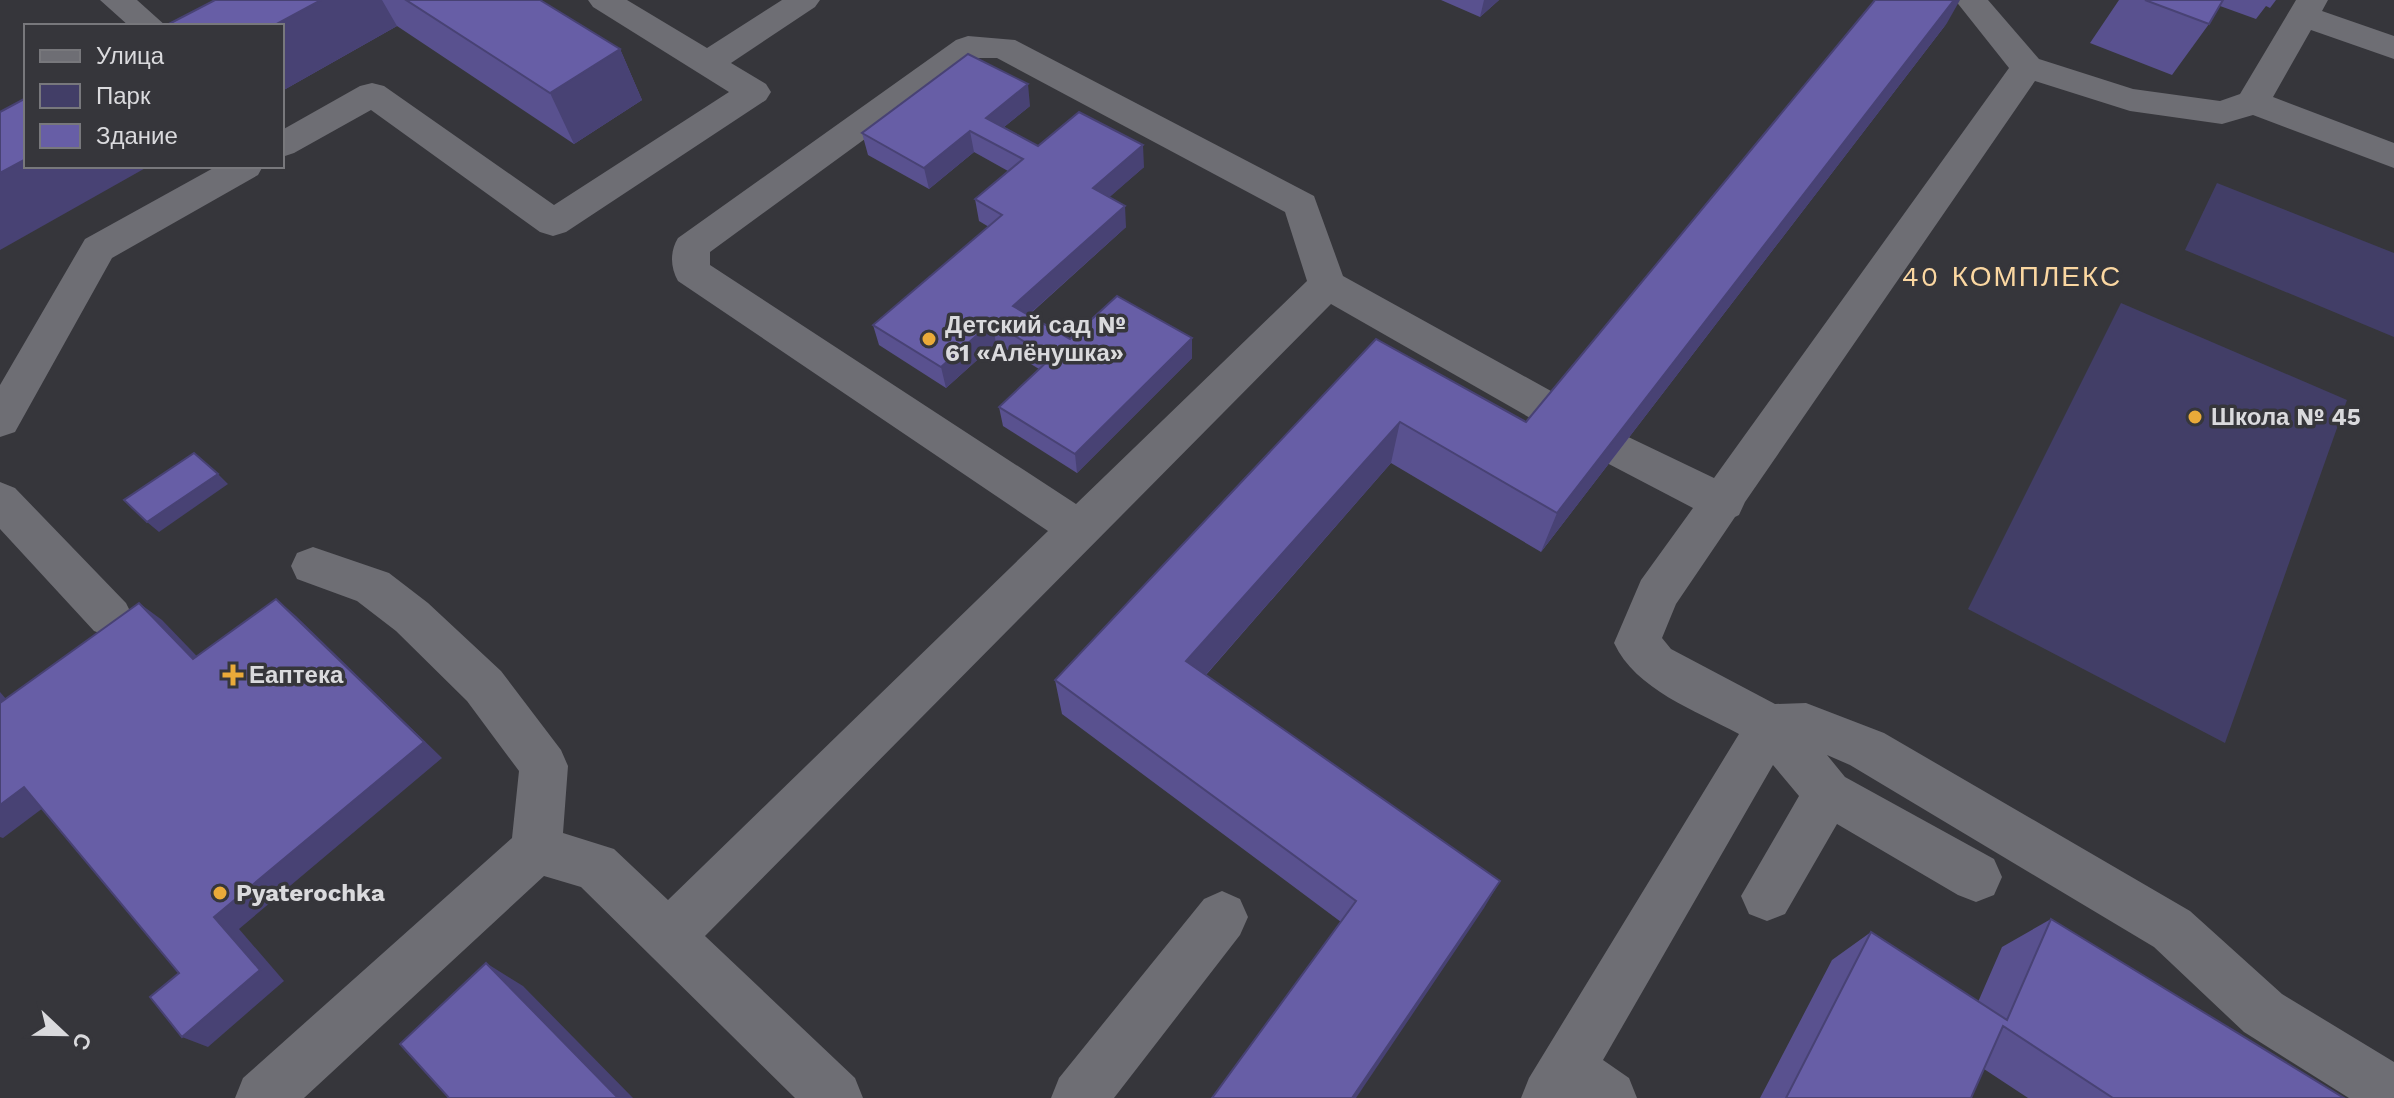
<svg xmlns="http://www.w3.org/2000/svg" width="2394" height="1098" viewBox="0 0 2394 1098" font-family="'Work Sans',sans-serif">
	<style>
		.green { fill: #423e67 }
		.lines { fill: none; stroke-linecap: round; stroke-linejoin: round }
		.minor { fill: #6e6e74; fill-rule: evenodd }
		.wall { fill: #59518f }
		.shaded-wall { fill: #484274 }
		.building { fill: #675ea6; stroke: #484274; stroke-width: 2 }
		.poi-dot { fill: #eaaa39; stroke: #36363b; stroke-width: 3 }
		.labels { text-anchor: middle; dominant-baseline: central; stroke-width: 7; stroke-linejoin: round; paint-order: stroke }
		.poi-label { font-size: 24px; font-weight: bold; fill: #dadadd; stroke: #36363b; text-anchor: start }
		.quarter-label { font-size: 28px; letter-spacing: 2px; fill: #fbd7a1; stroke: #36363b }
	</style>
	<rect width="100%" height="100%" fill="#36363b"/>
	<path class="green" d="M2217,183L2394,253V337L2185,250Z
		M2121,303L2347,400L2225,743L1968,609Z"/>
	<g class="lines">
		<path class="minor" d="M100,0H137L166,26H129Z
			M588,0H627L707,48L782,0H820L815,7L731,63L766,84L771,92L766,100L566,232L553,236L540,232L371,110L294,153L282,157V130L360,86L372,83L384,86L554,205L729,92L593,7Z
			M1955,0H1988L2039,59L2133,89L2220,101L2240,94L2296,0H2328L2322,11L2394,36V59L2311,30L2273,97L2394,143V168L2253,115L2222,124L2130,111L2035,81L1745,502L1739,515L1735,517L1676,604L1662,638L1671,649L1775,704L1806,703L1884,733L2190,911L2282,994L2394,1062V1098H2349L2244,1032L2154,947L1850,765L1827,755L1845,777L1994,859L2002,877L1994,895L1976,902L1958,895L1837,824L1785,914L1767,921L1749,914L1741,896L1799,796L1773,765L1603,1060L1629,1078L1637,1098H1521L1529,1078L1739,734C1695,710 1636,690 1614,643L1641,580L1693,508L1605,462L1599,450L1605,438L1620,433L1714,478L2009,68Z
			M968,36L1015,40L1314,196L1343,276L1569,401L1575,412L1569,423L1554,428L1539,423L1331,304L705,936L855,1078L863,1098H795L581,887L544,876L304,1098H235L243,1078L512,838L519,771L467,701L396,631L357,601L297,579L291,566L297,553L313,547L389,573L428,603L501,671L561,750L568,766L563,833L614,849L668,900L1048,531L678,281C670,267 670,251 678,238L956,40ZM976,58H997L1285,212L1307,281L1076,504L710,265V252Z
			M217,166H263L258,175L112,258L15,432L0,437V385L85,239Z
			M0,482L15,488L126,603L133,617L126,631L110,637L94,631L0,529Z
			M1222,891L1240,899L1248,917L1240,935L1114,1098H1051L1059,1078L1204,899Z"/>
	</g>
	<path class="wall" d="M215,0H540L620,49L642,100L574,144L397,26L282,91V26Z
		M1441,0H1499L1480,17Z
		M2119,0H2276L2270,8L2266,6L2256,19L2220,6L2209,24L2172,75L2090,43Z
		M1947,23L1541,552L1391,463L1206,675L1484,908L1341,922L1062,714L1055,680L1376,339L1526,422Z
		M1030,106L1004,127L1038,146L1144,167L1109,197L1126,227L1029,315L1070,339L1192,358L1077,473L1003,426L999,407L1039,369L996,343L946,388L879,345L873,325L989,227L979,221L975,199L1008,171L974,152L929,189L868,155L862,133Z
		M2051,919L2344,1098H2028L1984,1069L1971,1098H1760L1832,960L1871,932L1978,1002L2002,947Z"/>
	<path class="shaded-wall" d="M321,0H382L397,26L282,91V26H273Z
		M1484,0H1499L1480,17Z
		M1954,0H1960L1947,23L1541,552L1557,513Z
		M620,49L642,100L574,144L550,93Z
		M1028,84L1030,106L989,139L986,118Z
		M970,131L974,152L929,189L924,168Z
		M1143,145L1144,167L1095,210L1093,188Z
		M26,159V166H149L0,250V173Z
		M1125,206L1126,227L1016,326L1013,306Z
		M992,322L996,343L946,388L941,367Z
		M1192,338V358L1077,473L1075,454Z
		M1400,422L1391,463L1187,696L1186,661Z
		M218,474L228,484L159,532L147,522Z
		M276,599L296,616L442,758L239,929L284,981L208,1047L182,1037L214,917Z
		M139,603L162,620L216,676L193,659Z
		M0,692L26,722L0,740Z
		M24,787L51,802L3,838L0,837V805Z
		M1500,881L1484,908L1356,1098H1352Z
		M486,963L523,986L633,1098H618Z"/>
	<path class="building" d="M215,0H321L273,26H165Z
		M406,0H540L620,49L550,93Z
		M1875,0H1954L1557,513L1400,422L1186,661L1500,881L1352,1098H1212L1356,901L1055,680L1376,339L1526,422Z
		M2145,0H2223L2209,24Z
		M968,54L1028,84L986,118L1038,146L1079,112L1143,145L1093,188L1125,206L1013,306L1070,339L1117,296L1192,338L1075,454L999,407L1051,358L992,322L941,367L873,325L1002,215L975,199L1023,159L970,131L924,168L862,133Z
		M26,98V159L0,173V112Z
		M194,453L218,474L147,522L124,500Z
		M276,599L424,742L214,917L260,970L182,1037L150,997L179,973L24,787L0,805V703L139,603L193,659Z
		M2051,919L2344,1098H2113L2003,1026L1971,1098H1786L1871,932L2007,1020Z
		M486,963L618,1098H449L400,1044Z"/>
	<g class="poi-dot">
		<circle cx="929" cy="339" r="8"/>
		<circle cx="2195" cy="417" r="8"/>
		<path d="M229 663h8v8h8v8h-8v8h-8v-8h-8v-8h8z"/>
		<circle cx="220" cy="893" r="8"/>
	</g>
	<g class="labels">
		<g class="poi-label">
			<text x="945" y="325">Детский сад №<tspan x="945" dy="28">61 «Алёнушка»</tspan></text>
			<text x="2211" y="417">Школа № 45</text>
			<text x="249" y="675">Еаптека</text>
			<text x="236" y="893">Pyaterochka</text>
		</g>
		<g class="quarter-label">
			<text x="2012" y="276">40 КОМПЛЕКС</text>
		</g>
	</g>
	<rect x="24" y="24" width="260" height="144" fill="#36363b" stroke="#78787c" stroke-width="2"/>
	<rect x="40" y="50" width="40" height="12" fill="#6e6e74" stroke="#78787c" stroke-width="2"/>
	<text x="96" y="64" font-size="24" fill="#dadadd">Улица</text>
	<rect x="40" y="84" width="40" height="24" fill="#423e67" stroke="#78787c" stroke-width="2"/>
	<text x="96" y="104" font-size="24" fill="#dadadd">Парк</text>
	<rect x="40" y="124" width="40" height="24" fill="#675ea6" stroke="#78787c" stroke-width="2"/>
	<text x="96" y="144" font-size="24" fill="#dadadd">Здание</text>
	<g transform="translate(64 1034) rotate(112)" stroke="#36363b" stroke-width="6" paint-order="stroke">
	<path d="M0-6L14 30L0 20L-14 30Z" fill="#dadadd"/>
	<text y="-12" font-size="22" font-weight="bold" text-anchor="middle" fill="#dadadd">С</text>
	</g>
</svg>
